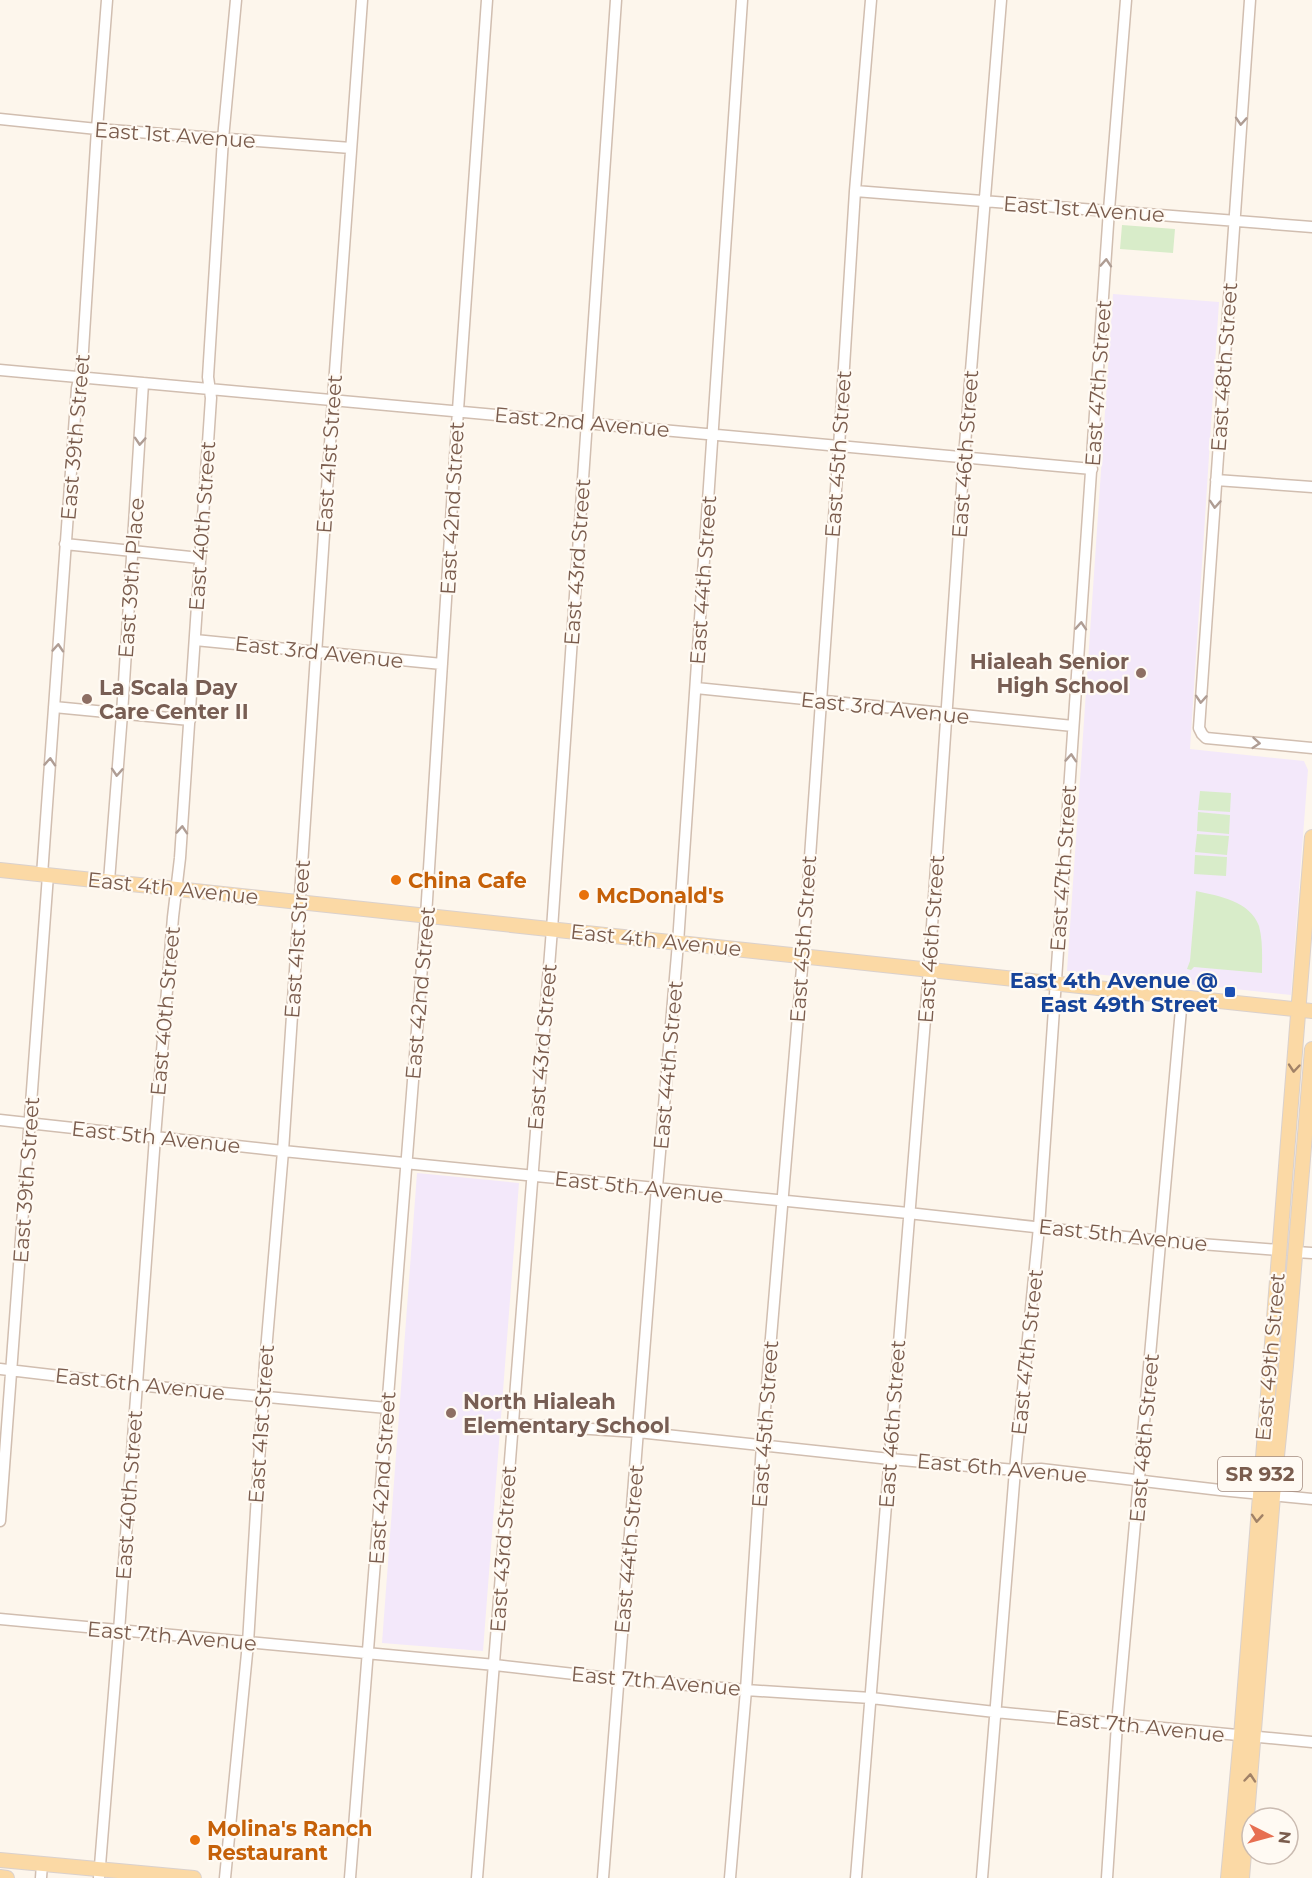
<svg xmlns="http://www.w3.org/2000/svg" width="1312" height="1878" viewBox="0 0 1312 1878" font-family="Montserrat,sans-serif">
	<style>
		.education { fill: #f3e8fa }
		.green { fill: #d8ecc9 }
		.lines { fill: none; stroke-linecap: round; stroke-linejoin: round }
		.minor-casing { stroke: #d1beb0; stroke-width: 13 }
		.major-casing { stroke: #dad1cd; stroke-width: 16 }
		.minor { stroke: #fff; stroke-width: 10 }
		.major { stroke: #fbd9a5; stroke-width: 14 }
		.oneway { stroke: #af9d94 }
		.oneway2 { stroke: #a18267 }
		.education-dot { fill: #8d6e63; stroke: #fffaf3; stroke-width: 2 }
		.food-dot { fill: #e8710a; stroke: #fffaf3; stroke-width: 2 }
		.transit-dot { fill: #1a4fb4; stroke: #fffaf3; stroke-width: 2 }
		.labels { text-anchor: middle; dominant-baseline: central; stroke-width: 4.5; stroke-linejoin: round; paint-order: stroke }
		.shield { fill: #fffaf3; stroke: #a28b7f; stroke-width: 1.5 }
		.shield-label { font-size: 20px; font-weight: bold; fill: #7a5c4d }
		.street-label { font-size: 21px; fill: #7a5c4d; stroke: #fffaf3 }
		.education-label { font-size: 21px; font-weight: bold; fill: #785e54; stroke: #fffaf3; text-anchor: start }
		.food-label { font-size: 21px; font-weight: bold; fill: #c56008; stroke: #fffaf3; text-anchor: start }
		.transit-label { font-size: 21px; font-weight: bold; fill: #164399; stroke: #fffaf3; text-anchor: end }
	</style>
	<rect width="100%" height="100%" fill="#fdf6ec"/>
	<path class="education" d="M1113,294L1219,302L1190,749L1304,761L1308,770L1291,995L1067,971Z
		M417,1173L519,1183L483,1651L382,1643Z"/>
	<path class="green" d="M1122,225L1175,229L1173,253L1120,249Z
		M1200,791L1231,793L1230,812L1198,810Z
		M1198,812L1230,815L1229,834L1197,831Z
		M1197,834L1229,836L1227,855L1195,852Z
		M1195,855L1227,857L1226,876L1194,874Z
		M1196,891C1219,896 1250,901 1259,926C1263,941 1262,958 1262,973L1194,967L1191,970L1187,969L1190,961Z"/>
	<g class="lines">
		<defs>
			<path id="minor" d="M1250,0L1199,728L1202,734L1206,738L1312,748
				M0,119L97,129L351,148
				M855,191L1312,227
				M0,370L1092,469
				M1216,480L1312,487
				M65,544L200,558
				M195,640L442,664
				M696,688L1073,726
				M54,707L190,720
				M42,875L77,388L82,366L97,129L107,0
				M109,881L122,714L143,383
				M0,1120L283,1151L908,1213L1162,1241L1279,1250
				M1295,1252L1312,1253
				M0,1369L136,1385L387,1408
				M512,1424L638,1432L890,1459L1015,1470L1041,1469L1220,1490L1312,1499
				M0,1521L48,875
				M0,1619L495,1665L618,1679L746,1690L871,1698L995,1712L1312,1742
				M41,1878L42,1864
				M99,1878L119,1631L155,1137L173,917L180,858L211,398L208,377L223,139L236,0
				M225,1878L248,1643L265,1363L283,1151L333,399L362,0
				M350,1878L426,916L458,410L487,0
				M477,1878L552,929L616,0
				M603,1878L657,1187L678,943L742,0
				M730,1878L746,1690L762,1445L803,956L839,447L855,191L871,0
				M856,1878L929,970L964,457L1001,0
				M982,1878L1015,1470L1039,1227L1109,210L1126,0
				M1107,1878L1117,1724L1182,998"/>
			<path id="major" d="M0,870L1312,1011
				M0,1860L194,1878
				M0,1877L7,1878
				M1228,1878L1241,1736L1312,837
				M1242,1878L1273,1496L1286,1366L1312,1049"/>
		</defs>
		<use href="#minor" class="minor-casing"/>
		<use href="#major" class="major-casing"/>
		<use href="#minor" class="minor"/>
		<use href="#major" class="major"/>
	</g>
	<defs><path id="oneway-chevron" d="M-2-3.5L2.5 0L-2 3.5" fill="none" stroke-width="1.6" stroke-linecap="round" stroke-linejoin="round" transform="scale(1.5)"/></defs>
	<g class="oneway">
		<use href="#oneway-chevron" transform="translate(1241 121) rotate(94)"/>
		<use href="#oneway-chevron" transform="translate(1106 263) rotate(-86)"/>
		<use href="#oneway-chevron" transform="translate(140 441) rotate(94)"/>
		<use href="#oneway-chevron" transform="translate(1215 504) rotate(94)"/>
		<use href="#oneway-chevron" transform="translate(1081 626) rotate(-86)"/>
		<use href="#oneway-chevron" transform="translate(58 648) rotate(-86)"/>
		<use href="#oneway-chevron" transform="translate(1201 699) rotate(94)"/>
		<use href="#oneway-chevron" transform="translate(1256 743) rotate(5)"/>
		<use href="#oneway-chevron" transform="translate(1071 758) rotate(-86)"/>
		<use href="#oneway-chevron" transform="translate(50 762) rotate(-86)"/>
		<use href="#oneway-chevron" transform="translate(117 772) rotate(94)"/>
		<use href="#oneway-chevron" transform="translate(182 830) rotate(-86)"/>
	</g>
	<g class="oneway2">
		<use href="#oneway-chevron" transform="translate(1294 1068) rotate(95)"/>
		<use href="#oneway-chevron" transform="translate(1257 1518) rotate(94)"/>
		<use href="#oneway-chevron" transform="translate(1250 1778) rotate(-85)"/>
	</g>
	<g class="education-dot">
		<circle cx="1141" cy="673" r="6"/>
		<circle cx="87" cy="699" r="6"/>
		<circle cx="451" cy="1413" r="6"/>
	</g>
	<g class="food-dot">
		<circle cx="396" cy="880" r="6"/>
		<circle cx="584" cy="895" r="6"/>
		<circle cx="195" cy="1840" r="6"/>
	</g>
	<rect class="transit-dot" x="1224" y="986" width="12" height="12" rx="3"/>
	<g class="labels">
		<rect class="shield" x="1218" y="1457" width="84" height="34" rx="4.5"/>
		<g class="shield-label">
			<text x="1260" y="1474">SR 932</text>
		</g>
		<g class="street-label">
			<text transform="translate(175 135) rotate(4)">East 1st Avenue</text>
			<text transform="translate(1084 209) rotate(4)">East 1st Avenue</text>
			<text transform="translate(1224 367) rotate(-86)">East 48th Street</text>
			<text transform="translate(1098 383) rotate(-86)">East 47th Street</text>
			<text transform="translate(582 422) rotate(5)">East 2nd Avenue</text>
			<text transform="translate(75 437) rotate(-85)">East 39th Street</text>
			<text transform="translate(329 454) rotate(-86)">East 41st Street</text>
			<text transform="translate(838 454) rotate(-86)">East 45th Street</text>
			<text transform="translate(965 454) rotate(-86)">East 46th Street</text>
			<text transform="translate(452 508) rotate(-87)">East 42nd Street</text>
			<text transform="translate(202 526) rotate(-86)">East 40th Street</text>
			<text transform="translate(577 562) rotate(-86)">East 43rd Street</text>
			<text transform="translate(131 578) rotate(-86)">East 39th Place</text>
			<text transform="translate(703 580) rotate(-86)">East 44th Street</text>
			<text transform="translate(319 652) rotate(6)">East 3rd Avenue</text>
			<text transform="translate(885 708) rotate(6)">East 3rd Avenue</text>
			<text transform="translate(1063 868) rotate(-86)">East 47th Street</text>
			<text transform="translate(173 888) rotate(6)">East 4th Avenue</text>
			<text transform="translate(297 939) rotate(-86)">East 41st Street</text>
			<text transform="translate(803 939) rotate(-86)">East 45th Street</text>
			<text transform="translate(931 939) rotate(-86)">East 46th Street</text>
			<text transform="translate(656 940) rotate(6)">East 4th Avenue</text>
			<text transform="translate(420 993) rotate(-85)">East 42nd Street</text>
			<text transform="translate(165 1011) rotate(-85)">East 40th Street</text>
			<text transform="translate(542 1047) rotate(-85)">East 43rd Street</text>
			<text transform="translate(668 1065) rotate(-85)">East 44th Street</text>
			<text transform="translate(156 1137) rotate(6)">East 5th Avenue</text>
			<text transform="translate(26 1180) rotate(-86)">East 39th Street</text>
			<text transform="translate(639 1187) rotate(6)">East 5th Avenue</text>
			<text transform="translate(1123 1235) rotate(6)">East 5th Avenue</text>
			<text transform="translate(1027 1352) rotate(-84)">East 47th Street</text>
			<text transform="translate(1270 1357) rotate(-85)">East 49th Street</text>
			<text transform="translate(140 1384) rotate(6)">East 6th Avenue</text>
			<text transform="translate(261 1424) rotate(-86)">East 41st Street</text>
			<text transform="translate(765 1424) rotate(-86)">East 45th Street</text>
			<text transform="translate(892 1424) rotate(-86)">East 46th Street</text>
			<text transform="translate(1144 1438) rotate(-85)">East 48th Street</text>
			<text transform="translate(1002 1468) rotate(5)">East 6th Avenue</text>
			<text transform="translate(382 1478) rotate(-86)">East 42nd Street</text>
			<text transform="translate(129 1495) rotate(-86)">East 40th Street</text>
			<text transform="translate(503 1549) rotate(-86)">East 43rd Street</text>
			<text transform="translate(629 1549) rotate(-85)">East 44th Street</text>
			<text transform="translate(172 1636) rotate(5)">East 7th Avenue</text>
			<text transform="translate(656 1681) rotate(5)">East 7th Avenue</text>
			<text transform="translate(1140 1726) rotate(6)">East 7th Avenue</text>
		</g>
		<g class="education-label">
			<text x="1129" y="661" text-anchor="end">Hialeah Senior<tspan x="1129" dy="24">High School</tspan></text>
			<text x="99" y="687">La Scala Day<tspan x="99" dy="24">Care Center II</tspan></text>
			<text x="463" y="1401">North Hialeah<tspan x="463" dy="24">Elementary School</tspan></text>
		</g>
		<g class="food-label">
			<text x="408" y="880">China Cafe</text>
			<text x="596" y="895">McDonald's</text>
			<text x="207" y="1828">Molina's Ranch<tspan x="207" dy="24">Restaurant</tspan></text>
		</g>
		<g class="transit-label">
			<text x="1218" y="980">East 4th Avenue @<tspan x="1218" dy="24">East 49th Street</tspan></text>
		</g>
	</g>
	<g transform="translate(1270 1836) rotate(96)"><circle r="28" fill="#fffaf3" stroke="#cabbb1" stroke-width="1.5"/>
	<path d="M0-4.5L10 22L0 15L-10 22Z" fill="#e76f51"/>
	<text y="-9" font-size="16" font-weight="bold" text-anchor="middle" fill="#7a5c4d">N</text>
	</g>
</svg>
